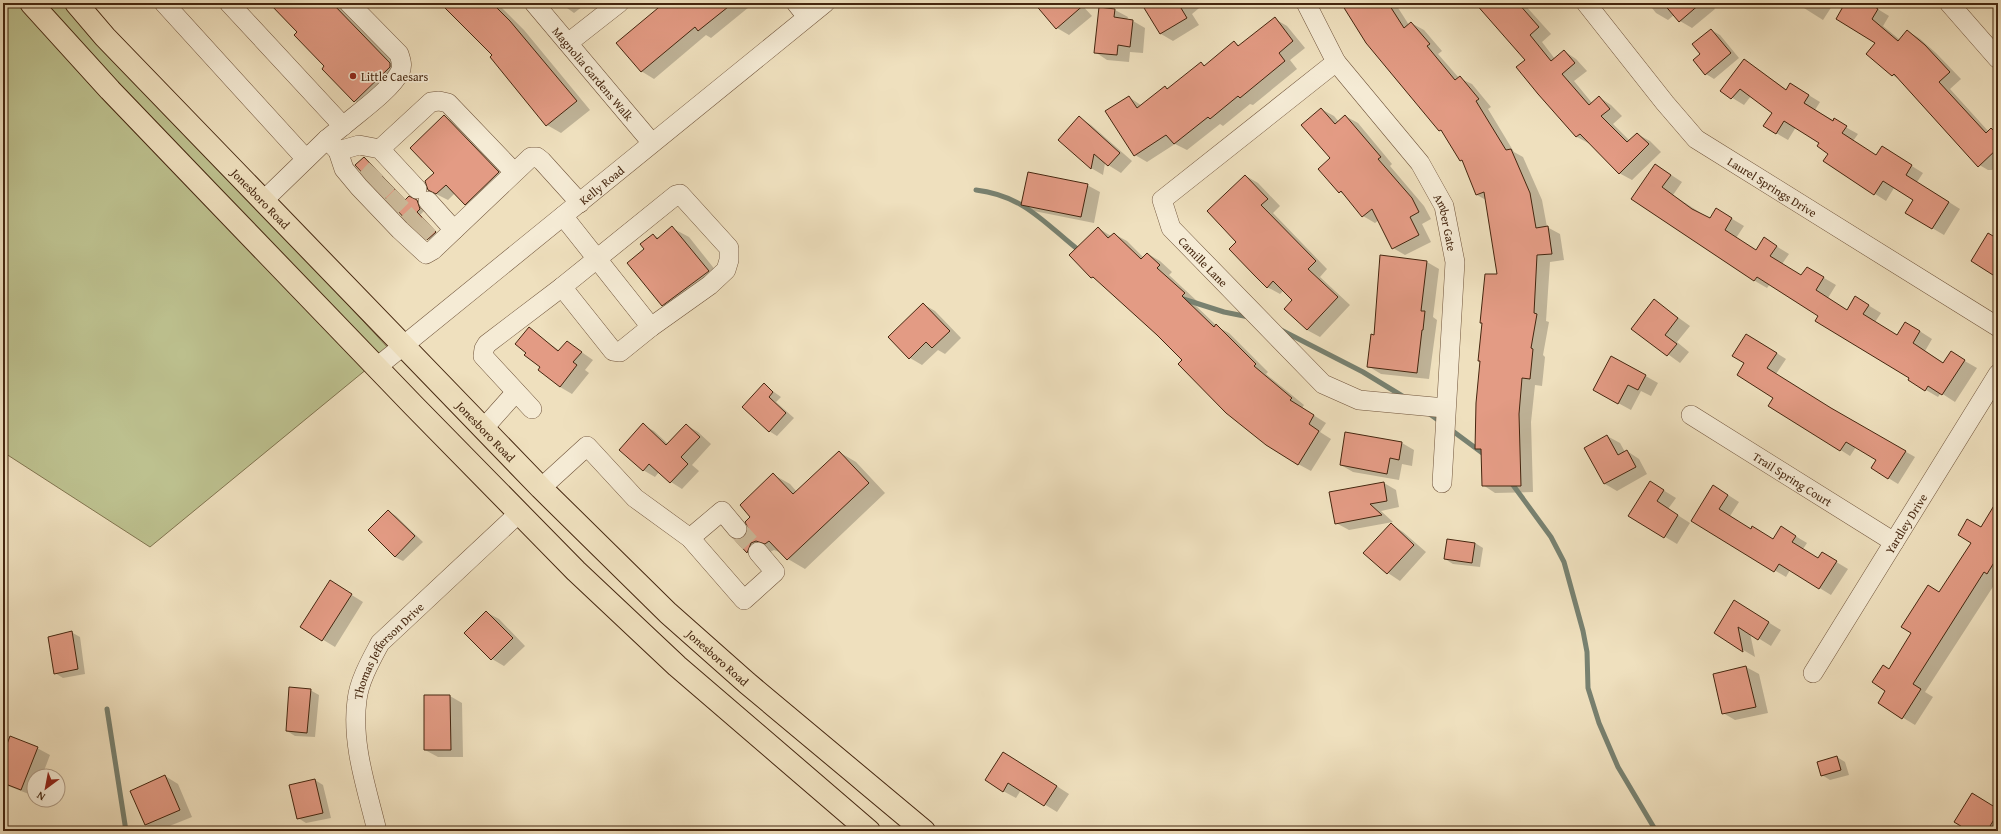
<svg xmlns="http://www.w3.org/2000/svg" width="2001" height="834" viewBox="0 0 2001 834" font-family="'Gentium Book Plus',serif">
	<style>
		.green { fill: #bdc18f; stroke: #81744f }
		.shadow { fill: #0003 }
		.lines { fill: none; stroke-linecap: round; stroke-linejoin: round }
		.stream { stroke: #788170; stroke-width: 5 }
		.building { fill: #e39b84; stroke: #45260f }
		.minor-tunnel { stroke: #cdbb9b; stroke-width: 19; stroke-dasharray: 19 10; stroke-linecap: butt }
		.minor-casing { stroke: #70543b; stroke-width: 20 }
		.major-casing { stroke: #45260f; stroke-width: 24 }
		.minor { stroke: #f5ebd5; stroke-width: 19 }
		.major { stroke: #efe0be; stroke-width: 22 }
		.poi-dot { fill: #8f2418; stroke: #f5ebd5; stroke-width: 1.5 }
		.labels { text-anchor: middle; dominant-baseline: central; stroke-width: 3.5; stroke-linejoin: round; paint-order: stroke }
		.street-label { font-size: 12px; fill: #45260f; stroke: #f5ebd5 }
		.poi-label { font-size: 12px; fill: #45260f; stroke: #f5ebd5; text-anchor: start }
	</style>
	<rect width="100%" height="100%" fill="#efe0be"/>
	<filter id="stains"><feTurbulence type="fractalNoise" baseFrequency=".005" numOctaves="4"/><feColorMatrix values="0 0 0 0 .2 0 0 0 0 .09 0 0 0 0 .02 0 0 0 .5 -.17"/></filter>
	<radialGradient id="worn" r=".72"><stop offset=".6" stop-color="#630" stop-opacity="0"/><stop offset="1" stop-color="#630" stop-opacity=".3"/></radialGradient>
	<path class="green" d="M3,3H68L390,350L150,547L3,452Z"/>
	<path class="shadow" d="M269,3H339L406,73L371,111L355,101L299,32Z
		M441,3H497L524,30L590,110L561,133L547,125L491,57L493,55Z
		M560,3H587L574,13Z
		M670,3H754L711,38L706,35L654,79L641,71Z
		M1036,3H1080L1092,16L1069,35L1057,28Z
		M1142,3H1205L1192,14L1199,25L1173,41L1161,34Z
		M1342,3H1395L1409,25L1411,23L1424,30L1442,51L1438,54L1459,78L1472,84L1491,107L1488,109L1514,152L1523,157L1542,200L1547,227L1560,234L1564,260L1550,262L1546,321L1549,322L1543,355L1545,357L1542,386L1535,385L1531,422L1533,492L1495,493L1483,485L1482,451L1476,448L1481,362L1499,275L1486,200L1477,195L1464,162L1461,160L1444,133L1440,130Z
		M1477,3H1523L1551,34L1542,42L1555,59L1564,51L1576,59L1587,71L1574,81L1592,103L1599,97L1611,105L1622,116L1613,124L1630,141L1637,134L1650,141L1661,152L1632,180L1619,173L1590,144L1577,137L1517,67L1526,60Z
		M1648,3H1710L1715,9L1692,28L1680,21L1674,15L1668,20L1656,13Z
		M1796,3H1834L1823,20Z
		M1847,3H1868L1889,16L1883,26L1900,40L1907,31L1919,38L1936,53L1961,79L1950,89L1989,132L1991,129L1998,133V165L1992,170H1988L1976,163L1901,80L1892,75L1876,43Z
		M1100,8L1115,10L1128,17L1127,20L1133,21L1145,28L1143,53L1130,52L1129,62L1107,60L1095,52Z
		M1275,19L1287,26L1305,48L1290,60L1297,69L1253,105L1250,104L1223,126L1220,124L1187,150L1175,144L1147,162L1135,155L1129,97L1142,106L1165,88L1169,90L1201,63L1206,66L1234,42L1240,46Z
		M1711,30L1720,35L1739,58L1714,79L1706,74L1702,55Z
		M1744,60L1787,90L1802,91L1820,102L1815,110L1858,134L1853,141L1877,156L1894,155L1923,173L1917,182L1960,209L1944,235L1932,228L1914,200L1894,188L1886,201L1824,161L1829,153L1820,143L1796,127L1788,140L1776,133L1773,112L1751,96L1744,105L1721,91Z
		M1321,109L1334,116L1339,122L1345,116L1358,123L1392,164L1390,166L1424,206L1431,219L1422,224L1431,242L1405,255L1393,248L1379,220L1375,223L1363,216L1345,195L1340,192Z
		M445,117L456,123L510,179L476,210L465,204L455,193L448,200L428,190L435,173Z
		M1079,117L1091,125L1132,161L1121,173L1105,163L1103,175L1091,168L1059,139Z
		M365,158L406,200L417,201L421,203L424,211L420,215L439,235L432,242L408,221Z
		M1656,165L1682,182L1673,195L1710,219L1729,217L1744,226L1736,238L1757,251L1776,246L1789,254L1782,264L1802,276L1819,275L1836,285L1828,298L1847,311L1868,305L1881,313L1875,322L1898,336L1918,330L1932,339L1925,351L1944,363L1963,360L1977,368L1955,402L1941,393L1938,397L1926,390L1909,380L1911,378L1820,315L1770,284L1767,288L1755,281L1633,199Z
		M1246,176L1258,183L1280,206L1273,213L1327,269L1320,277L1350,305L1320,337L1307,330L1294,300L1284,290L1280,294L1267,287L1238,242Z
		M1996,181H1998V191Z
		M1087,185L1100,192L1094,223L1034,211L1022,204Z
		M672,228L689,237L724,281L679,314L663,305L646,250L653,235L659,238Z
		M1098,228L1111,236L1114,234L1127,241L1144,258L1148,254L1160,261L1172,272L1169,275L1197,301L1194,304L1218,327L1229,333L1268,372L1266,374L1304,405L1302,408L1326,423L1320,432L1331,439L1311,471L1298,464L1099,281L1092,277Z
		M1998,240V277L1972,261Z
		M1427,262L1439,269L1433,317L1437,320L1429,379L1381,374L1368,366L1375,336Z
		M1654,300L1690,326L1677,342L1689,352L1680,363L1632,328Z
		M923,304L935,311L961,338L945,354L938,350L922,365L910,358Z
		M529,329L560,351L567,342L593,360L585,370L589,373L572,394L560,387L541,367Z
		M1756,340L1786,359L1776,374L1840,414L1915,457L1898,484L1872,468L1877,460L1856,447L1850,456L1770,405L1775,397Z
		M1612,357L1658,383L1651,396L1641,391L1631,410L1594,390Z
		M764,385L781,397L776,402L794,418L777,436L769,431Z
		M643,425L654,431L668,444L686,425L698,432L711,444L692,465L699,471L682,489L671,482L659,472L655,477L643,470Z
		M1346,433L1402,443L1414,450L1412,466L1402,464L1399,480L1353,472L1341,465Z
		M1607,436L1620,443L1625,452L1627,451L1639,459L1647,474L1617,491L1605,484Z
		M839,452L856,462L885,493L805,569L788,559L782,553L774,550L768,553L764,561L748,552L736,540L744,539L748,534L752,517L774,475L790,484L797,492Z
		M1384,483L1396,490L1399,507L1381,511L1393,522L1349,530L1336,523Z
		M1998,486V494L1994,491Z
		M1663,490L1676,498L1668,509L1690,523L1677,544L1630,516Z
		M1725,493L1739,502L1730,516L1751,530L1773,540L1792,534L1807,543L1803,549L1818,559L1833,560L1848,569L1831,595L1790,570L1786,577L1692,521Z
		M1998,501V579L1925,692L1933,697L1915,725L1879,703L1887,690L1889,670Z
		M388,511L396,516L423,542L403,561L395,557Z
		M1391,524L1403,532L1426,552L1400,581L1388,573Z
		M1475,543L1483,548L1480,567L1453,564L1445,559Z
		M342,589L363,602L335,647L302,627Z
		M1747,609L1781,630L1771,646L1750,633L1755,657L1715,633Z
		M486,612L499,619L525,646L504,666L492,659Z
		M71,632L80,637L85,674L63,678L55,673Z
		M1746,667L1759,674L1768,713L1735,720L1723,713Z
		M310,690L319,695L315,737L295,736L287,731Z
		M450,696L462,703L463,757H438L425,750Z
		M37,748L50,755L42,776H34V796L3,784V758Z
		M1837,757L1845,762L1849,775L1830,780L1822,775Z
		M1016,760L1069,794L1057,812L1021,790L1016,798L1003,791Z
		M165,776L178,784L192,817L157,831L145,824Z
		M315,780L323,785L331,818L306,823L298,818Z
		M1998,810V831H1964L1966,828Z"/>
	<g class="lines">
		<path class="stream" d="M976,190C1025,196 1045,224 1081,252
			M1180,298L1224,312L1249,317
			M1281,330L1363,372L1404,397
			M1427,412L1442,423
			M1450,429L1485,455
			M1510,481L1551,537L1564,562L1583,631L1587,652L1588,688L1599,723L1618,767L1656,831
			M107,709L126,831"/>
	</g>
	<path class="building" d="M269,3H332L390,63V67L354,102L322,69L324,66L294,35L297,32Z
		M440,3H492L510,21L577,101L546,126L490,57L492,55Z
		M664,3H733L698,31L695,27L641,72L616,43Z
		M1034,3H1086L1056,29Z
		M1141,3H1178L1187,18L1160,34Z
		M1341,3H1388L1404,28L1411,22L1430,44L1427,46L1455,80L1460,76L1479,99L1476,101L1506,150L1511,149L1530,193L1536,228L1548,226L1552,254L1537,255L1534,313L1537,314L1531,348L1533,349L1530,379L1522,378L1519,414L1521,486H1482L1481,449H1475L1476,403L1480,361H1478L1482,323H1480L1485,274H1497L1484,192L1476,195L1462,160L1460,161L1441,130L1439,131L1366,43Z
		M1475,3H1518L1539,27L1530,35L1551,61L1564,50L1575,63L1562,74L1589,105L1599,96L1610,109L1601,116L1627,142L1637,133L1649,144L1619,174L1580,134L1576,137L1538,94L1516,67L1525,60Z
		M1663,3H1701L1679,22Z
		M1845,3H1869L1878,9L1872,19L1898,41L1907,30L1925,45L1950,72L1939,82L1986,133L1991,128L1998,135V148L1978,167L1894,74L1892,76L1866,54L1875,43L1836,19Z
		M1099,7L1115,9L1114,17L1133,20L1130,47L1118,45L1117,55L1094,53Z
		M1275,17L1293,41L1279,53L1285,61L1240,98L1238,96L1210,119L1208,117L1174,144L1166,135L1134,156L1105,111L1129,96L1137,108L1165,86L1167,89L1201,62L1204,66L1234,41L1238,46Z
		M1711,29L1731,53L1705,75L1693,60L1700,54L1692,44Z
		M1744,59L1786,90L1790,83L1809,95L1804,103L1833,121L1834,118L1847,126L1842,133L1876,155L1882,146L1912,165L1906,175L1949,202L1932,229L1905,213L1913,200L1883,181L1874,195L1823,161L1828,154L1817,146L1819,143L1784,121L1776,134L1763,126L1772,113L1740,89L1731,99L1720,91Z
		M1321,108L1335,124L1345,115L1381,157L1378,159L1412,198L1419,212L1410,217L1419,235L1392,249L1372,209L1362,217L1341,191L1339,193L1318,169L1330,158L1301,125Z
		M444,115L499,172L465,205L446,185L436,194L428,190L425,181L434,173L410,148Z
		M1079,116L1120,153L1108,166L1094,154L1091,169L1058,140Z
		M364,157L405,200L409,196L417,200L420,209L417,212L436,232L427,240L408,222L355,165Z
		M1655,164L1671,175L1662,187L1692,209L1710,218L1716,208L1732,218L1725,230L1756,250L1764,237L1777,246L1770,256L1801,275L1807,267L1824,277L1816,290L1847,310L1855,296L1869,305L1863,314L1897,335L1905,322L1920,331L1913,343L1943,363L1951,351L1965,360L1942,395L1928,386L1925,391L1908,380L1909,378L1815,321L1818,316L1757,277L1754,281L1631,199Z
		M1028,172L1088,184L1081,217L1021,205Z
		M1245,175L1268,199L1261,205L1316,261L1308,269L1338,297L1307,330L1284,309L1292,300L1273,281L1267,288L1255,276L1229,249L1236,242L1207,211Z
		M672,226L709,271L662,306L627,263L644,249L640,244L653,234L657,239Z
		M1098,227L1108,238L1114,233L1141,259L1147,253L1160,265L1157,268L1185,293L1182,296L1214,327L1216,324L1256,364L1254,366L1292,398L1290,400L1314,415L1309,424L1319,431L1298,465L1266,445L1226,413L1178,364L1182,360L1157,335L1093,277L1091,278L1069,255Z
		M1988,233L1998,239V267L1993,275L1971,261Z
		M1380,255L1427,261L1421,311H1425L1423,330H1422L1417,373L1367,367L1371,334L1374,335Z
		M1654,299L1678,318L1665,335L1677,344L1667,356L1631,329Z
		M923,303L950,331L932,348L926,342L909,359L888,337Z
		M529,327L558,351L567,341L582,352L573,362L577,365L560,387L538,370L540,367L524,355L526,353L515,344Z
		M1746,334L1777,353L1767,368L1831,408L1906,451L1888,479L1871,468L1876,460L1846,442L1840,451L1768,406L1773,398L1737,375L1744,363L1732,356Z
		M1611,356L1646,375L1638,390L1628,385L1618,404L1593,390Z
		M764,383L773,392L769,397L786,413L769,432L742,407Z
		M643,423L666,445L686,424L700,437L681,457L688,464L670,483L649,464L643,471L619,450Z
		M1345,432L1402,442L1399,460L1390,458L1387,474L1340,465Z
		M1607,435L1618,455L1627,450L1636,467L1604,484L1584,448Z
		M839,451L869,483L787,560L769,541L765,544L756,541L751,543L747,553L735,540L744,538L747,533L748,528L745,522L750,517L740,505L773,473L793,494Z
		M1650,481L1664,490L1657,501L1678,515L1664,538L1628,516Z
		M1384,482L1387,501L1370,504L1382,515L1335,524L1329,492Z
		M1713,485L1728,495L1719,509L1751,529L1752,526L1773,539L1781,526L1796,536L1792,542L1818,558L1822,552L1837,561L1819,589L1779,564L1774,572L1691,521Z
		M1998,499V556L1987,574L1984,572L1913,684L1921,689L1902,719L1878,703L1885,691L1872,682L1883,665L1889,669L1911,633L1901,627L1928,585L1939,592L1971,543L1958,535L1967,519L1981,527Z
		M388,510L415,536L395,557L368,530Z
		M1391,523L1414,545L1387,574L1363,553Z
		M1447,539L1475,543L1472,563L1444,559Z
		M330,580L352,594L322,641L300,627Z
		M1734,600L1769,622L1758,640L1738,627L1743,652L1714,633Z
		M486,611L513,638L491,660L464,633Z
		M72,631L78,669L54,674L48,637Z
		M1746,666L1756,707L1722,714L1713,674Z
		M289,687L311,689L307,733L286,731Z
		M424,695H450L451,750H424Z
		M10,736L38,747L21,790L3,783V755Z
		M1003,752L1057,786L1044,806L1008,783L1003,792L985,780Z
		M1837,756L1841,770L1821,776L1817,762Z
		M165,775L180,810L145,825L130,791Z
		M315,779L323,813L297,819L289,785Z
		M1972,793L1998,809V813L1987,831H1969L1954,822Z"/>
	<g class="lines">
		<path class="minor-tunnel" d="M364,182L376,169
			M375,195L388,182
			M389,209L402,196
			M405,226L418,214
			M416,237L429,224
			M737,529L758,552"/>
		<defs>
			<g id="minor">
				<path d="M164,3L306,159"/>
				<path d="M229,3L343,126L327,139L263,201"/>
				<path id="s1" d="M534,3L652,143"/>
				<path d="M796,3L807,17"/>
				<path id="s2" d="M1306,3L1336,62L1420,163L1444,206L1455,262L1442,483"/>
				<path id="s3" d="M1586,3L1665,103L1696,139L1998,327"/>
				<path d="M1949,3L1998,59"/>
				<path d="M568,43L619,3"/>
				<path id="s4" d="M1336,62L1162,200L1171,228L1323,384L1359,400L1445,408"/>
				<path d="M343,126C358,113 391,90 400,72C403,66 401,60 399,54L349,3"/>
				<path d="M327,139L338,151L344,169L359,187L400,230L426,254L433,250L531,157H537L542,161L580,203"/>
				<path d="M380,149L431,102L439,101L448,103L514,172"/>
				<path d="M338,151L359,145L380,149L417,189"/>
				<path d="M680,194L729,248V260L726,270L710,285L651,327L620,352L613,351L562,287L676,195Z"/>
				<path d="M428,201L454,230"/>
				<path d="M563,216L651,327"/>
				<path id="s5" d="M377,367L825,3"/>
				<path d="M532,409L483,356L484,349L487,344L562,287"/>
				<path id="s6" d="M1691,415L1894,542"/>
				<path d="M483,429L516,392"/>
				<path d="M541,488L587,446L635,498L690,538L744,600L775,572L758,552"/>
				<path d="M690,538L722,511L737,529"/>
				<path id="s7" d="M1813,673L1998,374"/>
				<path id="s8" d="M377,831C367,789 351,744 357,700C359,681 371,660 380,643L519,513"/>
			</g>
			<g id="major">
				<path d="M31,3L110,90L207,191L414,406L576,571L677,666L869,831"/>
				<path id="s9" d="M76,3L105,37L541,488L668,613L747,683L924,831"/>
			</g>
		</defs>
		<use href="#minor" class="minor-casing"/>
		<use href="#major" class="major-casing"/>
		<use href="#minor" class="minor"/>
		<use href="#major" class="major"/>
	</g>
	<circle class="poi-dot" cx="353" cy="76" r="4"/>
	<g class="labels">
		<g class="street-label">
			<text stroke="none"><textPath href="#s1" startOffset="92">Magnolia Gardens Walk</textPath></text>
			<text stroke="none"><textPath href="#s5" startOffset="289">Kelly Road</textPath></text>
			<text stroke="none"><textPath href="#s3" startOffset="265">Laurel Springs Drive</textPath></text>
			<text stroke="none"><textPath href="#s9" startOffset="269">Jonesboro Road</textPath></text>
			<text stroke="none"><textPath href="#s2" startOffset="263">Amber Gate</textPath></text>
			<text stroke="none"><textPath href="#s4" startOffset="298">Camille Lane</textPath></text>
			<text stroke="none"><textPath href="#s9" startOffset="593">Jonesboro Road</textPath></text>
			<text stroke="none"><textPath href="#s6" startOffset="120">Trail Spring Court</textPath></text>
			<text stroke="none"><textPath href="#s7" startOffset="176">Yardley Drive</textPath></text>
			<text stroke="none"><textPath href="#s8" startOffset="193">Thomas Jefferson Drive</textPath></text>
			<text stroke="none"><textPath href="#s9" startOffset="917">Jonesboro Road</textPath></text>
		</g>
		<g class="poi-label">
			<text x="361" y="76">Little Caesars</text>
		</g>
	</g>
	<rect width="2001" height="834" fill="none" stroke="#efe0be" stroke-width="16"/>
	<rect x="4" y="4" width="1993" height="826" fill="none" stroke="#45260f" stroke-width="2"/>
	<rect x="8" y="8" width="1985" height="818" fill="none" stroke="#45260f"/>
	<g transform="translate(46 788) rotate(212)"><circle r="19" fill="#f5ebd5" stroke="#af9c86"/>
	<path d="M0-3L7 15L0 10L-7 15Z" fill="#8f2418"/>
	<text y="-6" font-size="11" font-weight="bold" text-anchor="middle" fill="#45260f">N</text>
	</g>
	<rect width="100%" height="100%" filter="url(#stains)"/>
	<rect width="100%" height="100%" fill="url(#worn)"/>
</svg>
